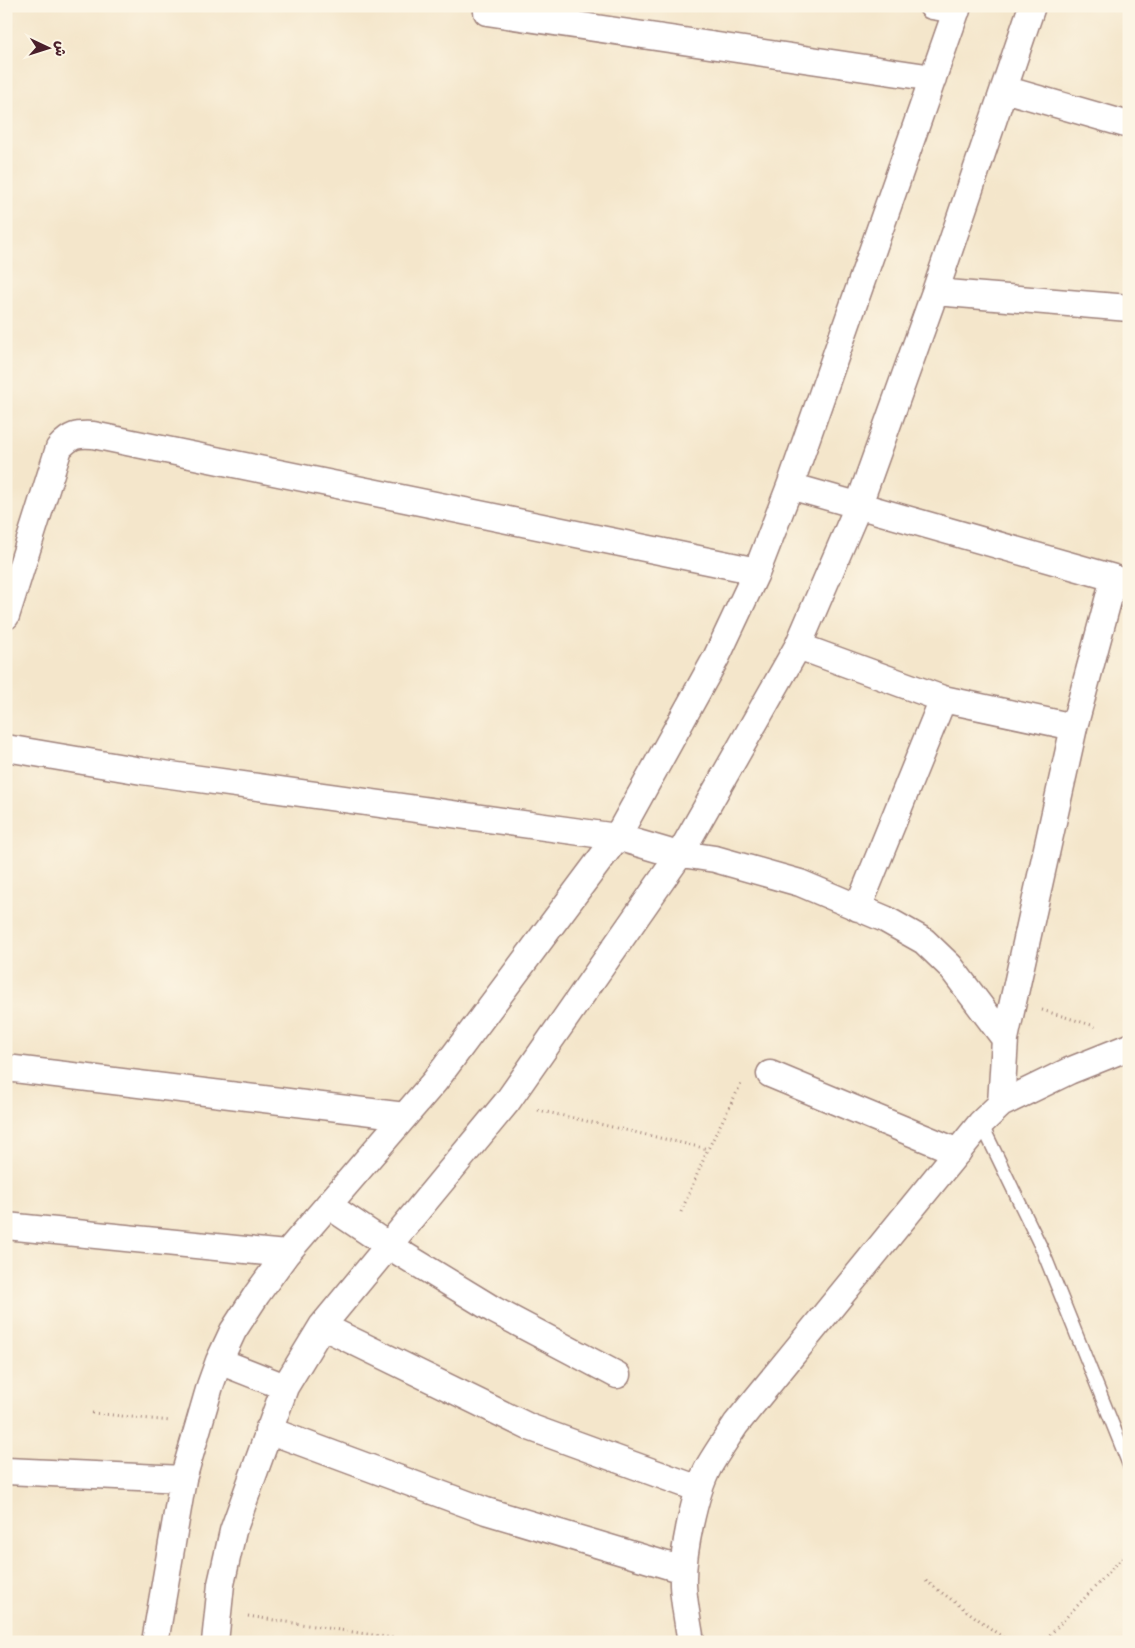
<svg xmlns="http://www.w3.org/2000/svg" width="1135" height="1648" viewBox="0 0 1135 1648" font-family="'Patrick Hand','Playpen Sans Arabic',sans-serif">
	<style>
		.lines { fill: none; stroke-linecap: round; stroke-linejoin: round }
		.service-casing { stroke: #9f827b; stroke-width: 15 }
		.minor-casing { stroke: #9f827b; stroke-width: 29 }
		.path { stroke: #9f827b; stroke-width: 3; stroke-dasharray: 1 4; stroke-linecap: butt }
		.service { stroke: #fff; stroke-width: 12 }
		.minor { stroke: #fff; stroke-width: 26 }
	</style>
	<rect width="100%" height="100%" fill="#fcf5e5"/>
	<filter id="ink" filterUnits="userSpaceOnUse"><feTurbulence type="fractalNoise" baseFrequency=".02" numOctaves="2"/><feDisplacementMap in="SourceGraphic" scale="10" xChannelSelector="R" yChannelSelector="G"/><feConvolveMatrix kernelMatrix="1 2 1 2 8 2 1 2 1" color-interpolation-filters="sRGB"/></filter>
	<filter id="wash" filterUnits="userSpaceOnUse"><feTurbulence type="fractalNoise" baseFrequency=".0096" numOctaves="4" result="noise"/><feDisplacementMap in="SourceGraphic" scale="20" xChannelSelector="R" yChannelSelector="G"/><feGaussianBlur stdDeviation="1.12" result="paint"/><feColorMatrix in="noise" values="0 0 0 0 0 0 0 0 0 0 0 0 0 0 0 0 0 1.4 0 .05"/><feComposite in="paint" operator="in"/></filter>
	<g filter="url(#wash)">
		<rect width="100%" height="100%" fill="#f4e6cb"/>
	</g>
	<g filter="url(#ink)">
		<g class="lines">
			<defs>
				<path id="service" d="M981,1123L1042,1249L1129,1465"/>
				<path id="minor" d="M932,6L957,10
					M487,12L933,78
					M1004,89L1129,125
					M935,292L1129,308
					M790,486L1114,578L1074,727L1013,1002L1005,1039L1001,1104
					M6,616L59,448C71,435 76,434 93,435L757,571
					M798,646L943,699L1074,727
					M6,748L142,771L617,837L668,852L715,859L800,883L885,919L924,941L950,966L1005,1039
					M858,908L943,699
					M6,1068L405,1116
					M770,1074L958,1152
					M328,1205L389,1246L494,1310L617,1375
					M6,1226L286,1254
					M322,1326L529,1427L699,1489
					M219,1361L285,1387
					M268,1430L486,1511L683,1570
					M6,1471L183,1479
					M155,1642L183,1479L210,1386L219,1361L233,1331L257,1294L286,1254L435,1081L617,837L716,658L757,571L790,486L958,6
					M215,1642L221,1584L233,1531L285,1387L322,1326L507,1102L680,854L798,646L859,504L935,292L1032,6
					M691,1642C688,1623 684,1604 683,1585C682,1554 694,1494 709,1466C717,1452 727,1438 736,1424L981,1123L1001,1104L1069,1071L1129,1047"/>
			</defs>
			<use href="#service" class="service-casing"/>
			<use href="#minor" class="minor-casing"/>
			<path class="path" d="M1042,1010L1098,1027
				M538,1110L708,1149
				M681,1212L708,1149L742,1082
				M92,1413L171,1421
				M926,1581L1009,1642
				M248,1616L419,1642
				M1043,1642L1129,1551"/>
			<use href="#service" class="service"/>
			<use href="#minor" class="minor"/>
		</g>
	</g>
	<rect width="1135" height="1648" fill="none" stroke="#fcf5e5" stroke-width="25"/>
	<g transform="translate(48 48) rotate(94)" stroke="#fcf5e5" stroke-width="4" paint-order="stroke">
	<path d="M0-4L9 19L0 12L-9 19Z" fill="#4a1f2b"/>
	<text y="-8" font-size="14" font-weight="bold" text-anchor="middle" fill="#4a1f2b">ش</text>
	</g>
</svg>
